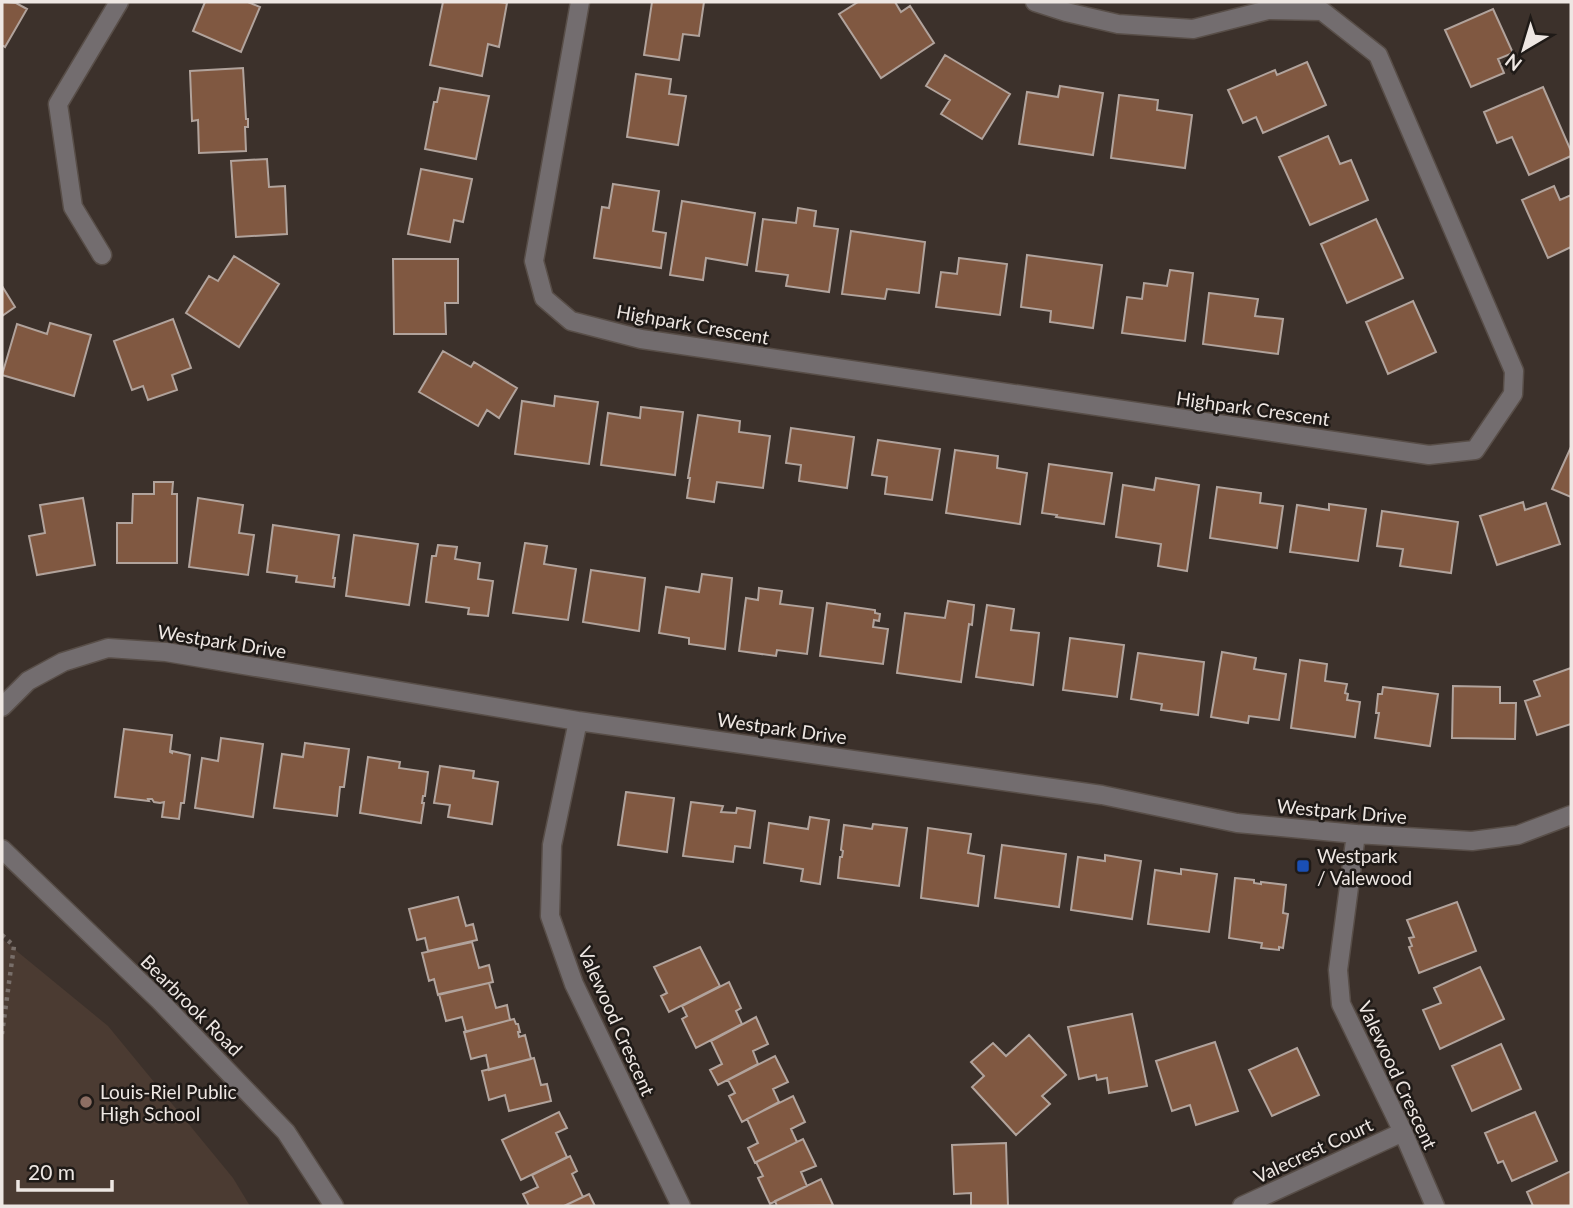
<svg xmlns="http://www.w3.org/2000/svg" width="1573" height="1208" viewBox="0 0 1573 1208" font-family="Lato,sans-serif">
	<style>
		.built { fill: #4b3b32 }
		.building { fill: #805841; stroke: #b1a39c; stroke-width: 2 }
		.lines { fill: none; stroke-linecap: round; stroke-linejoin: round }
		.minor-casing { stroke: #584e48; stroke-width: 21 }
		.path { stroke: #786e69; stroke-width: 4.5; stroke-dasharray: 3.5 5; stroke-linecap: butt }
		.minor { stroke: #736d6f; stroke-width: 18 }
		.transit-dot { fill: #1a4fb4; stroke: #1f1a17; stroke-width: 2.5 }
		.education-dot { fill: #8d6e63; stroke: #1f1a17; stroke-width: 2.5 }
		.labels { text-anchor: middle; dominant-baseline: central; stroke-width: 5; stroke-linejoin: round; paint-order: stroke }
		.street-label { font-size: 19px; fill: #eee7e3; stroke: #1f1a17 }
		.poi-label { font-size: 19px; fill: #eee7e3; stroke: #1f1a17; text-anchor: start }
	</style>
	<rect width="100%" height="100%" fill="#3c312b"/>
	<path class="built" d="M2,939L108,1026L233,1178L250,1206H2Z"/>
	<path class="building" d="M2,2L16,3L27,9L5,47L2,45Z
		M205,2H248L260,7L241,52L193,31Z
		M443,2H499L507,3L499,47L488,44L482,76L430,65Z
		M652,2H704L699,36L683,34L679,60L644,55Z
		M858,2H895L901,12L910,6L934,43L881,78L839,14Z
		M1493,9L1513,53L1498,59L1504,73L1471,87L1445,30Z
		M945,55L1010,94L982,139L941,114L950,100L926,86Z
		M1307,62L1326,105L1263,133L1256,117L1243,123L1228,90L1275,70L1277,75Z
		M243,68L246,119H248V127H245L246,151L199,153L198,120L192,121L190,71Z
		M636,74L671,79L669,94L686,96L678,145L627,137Z
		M1060,86L1103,93L1093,155L1019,144L1027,92L1058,97Z
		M1543,87L1571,151V156L1529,175L1512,137L1497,143L1484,112Z
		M440,88L489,96L476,159L425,149L434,102H437Z
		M1119,95L1158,100L1157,110L1192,115L1185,168L1111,158Z
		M1328,136L1340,164L1351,160L1368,200L1310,225L1279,157Z
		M267,159L269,187L285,186L287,234L236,237L231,161Z
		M421,169L472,179L463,222L454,220L450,242L408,234Z
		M613,184L659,191L653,231L666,233L661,268L594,258L602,207L609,208Z
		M1554,186L1560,200L1571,195V247L1548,258L1522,200Z
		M682,201L755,213L747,265L706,258L703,280L670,275Z
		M798,208L816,211L814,226L838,229L829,292L786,286L788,275L756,271L763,219L796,223Z
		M1376,219L1403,278L1347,303L1321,244Z
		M851,231L925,242L919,293L887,289L885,299L842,294Z
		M1027,255L1102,265L1093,328L1050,322L1051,311L1021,307Z
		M234,256L279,284L239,347L186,313L209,276L218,281Z
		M959,258L1007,264L1000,315L936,307L941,272L957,274Z
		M393,259H458V303H445L446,334H394Z
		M1170,270L1193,273L1185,341L1122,333L1127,297L1142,299L1144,283L1167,286Z
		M2,286L15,307L2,316Z
		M1209,293L1258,299L1255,316L1283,319L1278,354L1203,344Z
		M1413,301L1436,352L1388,374L1366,322Z
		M173,319L191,368L172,375L177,390L148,400L143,386L132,390L114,341Z
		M50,323L91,335L74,396L2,375L17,324L47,334Z
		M443,351L471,367L474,362L517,388L499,418L487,410L478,426L419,392Z
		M555,396L598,402L589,464L515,454L522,401L554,406Z
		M641,407L683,412L675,475L601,465L608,413L640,418Z
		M698,415L740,421L739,432L770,436L763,488L717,482L714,502L687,498L690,478H688Z
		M791,428L854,437L847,488L799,481L801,465L786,463Z
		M878,440L940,449L932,500L885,494L887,477L872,475Z
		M1571,447V497L1552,489Z
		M955,450L998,456L997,468L1027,473L1020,524L946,513Z
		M1049,464L1112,473L1104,524L1056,517L1057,515L1042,513Z
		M1156,478L1199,485L1187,571L1158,566L1161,544L1116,537L1123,485L1154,490Z
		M154,482H173L172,494H177V563H117V523H132L133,494H154Z
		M1217,487L1261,493L1260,503L1283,506L1277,548L1210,538Z
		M83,498L95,565L37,575L29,536L45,533L40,505Z
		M198,498L243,505L239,533L254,535L248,575L189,567Z
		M1523,502L1525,510L1546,503L1560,544L1497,565L1480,516Z
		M1329,504L1366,509L1358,561L1290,552L1297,505L1329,510Z
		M1382,511L1458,522L1451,573L1400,566L1403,549L1377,546Z
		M273,525L339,535L333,578H335L334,587L296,582L297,576L267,572Z
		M354,535L418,544L409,605L346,596Z
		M525,543L547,546L544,564L576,569L568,620L513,613Z
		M438,545L457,547L455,559L480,563L478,579L493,581L488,616L468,614L469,608L426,602L432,556H436Z
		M591,570L645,578L639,631L583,622Z
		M702,574L732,578L725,649L689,644V638L659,633L666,587L699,592Z
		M759,588L782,591L780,604L813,608L807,654L777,650L776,656L739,651L746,598L758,600Z
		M948,601L974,605L972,625L969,624L961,682L897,673L905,613L945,618Z
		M827,603L875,610V613L880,614L879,621L874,620L873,627L888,629L883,664L820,656Z
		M987,605L1014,609L1011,630L1039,633L1033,685L976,677Z
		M1070,638L1124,645L1117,697L1063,690Z
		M1222,652L1256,658L1254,669L1286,674L1279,720L1249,716L1248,723L1211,717Z
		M1138,653L1204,662L1198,715L1161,710L1162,704L1131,699Z
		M1300,660L1327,664L1325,681L1347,684L1345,693L1348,694L1347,700L1360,702L1355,737L1291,728Z
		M1571,668V724L1537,735L1525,701L1540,696L1534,681Z
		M1453,686L1500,687V703H1516L1515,739L1452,738Z
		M1383,687L1438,694L1430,746L1375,738L1379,713H1376L1378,694H1382Z
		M124,729L172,735L170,752L172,753V751L190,755L184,803H181L179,819L162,817L164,802L160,803L154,802L152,799H148L149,801L115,797Z
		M221,738L263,744L253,817L195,808L202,758L218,761Z
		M305,743L349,749L344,787H340L337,816L274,808L282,754L303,757Z
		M368,757L400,762L399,768L428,772L425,796H423L422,803H424L421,823L360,813Z
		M440,766L474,771L473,778L498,782L492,824L448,817L450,805L434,803Z
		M626,792L674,798L667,852L618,845Z
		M691,802L723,806L721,812L736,813L737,808L755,811L750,848L735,846L733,862L683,856Z
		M810,817L829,820L820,884L801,881L803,869L764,863L769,823L808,829Z
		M873,824L907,828L899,886L838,878L840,857H842L843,851L841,850L844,825L872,829Z
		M928,828L971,834L968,853L984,856L978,906L921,898Z
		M1002,845L1066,854L1059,907L995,898Z
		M1105,855L1141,861L1132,919L1071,910L1078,857L1105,861Z
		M1181,869L1217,874L1209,932L1148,924L1155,870L1181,874Z
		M1235,878L1254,880V883L1261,884V882L1286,885L1283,913L1288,914L1283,948L1279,947V950L1261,948L1262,943L1229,938Z
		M458,897L466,926L473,924L477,940L428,951L425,938L417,940L409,909Z
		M1457,902L1476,951L1419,973L1409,947L1412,946L1409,938L1414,937L1407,920Z
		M472,942L479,968L489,965L493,982L438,995L434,979L429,981L422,953Z
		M700,947L720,986L669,1012L661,996L667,993L654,967Z
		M1480,967L1504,1019L1440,1049L1423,1010L1441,1003L1434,988Z
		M729,982L741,1008L736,1011L742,1024L696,1048L682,1019L687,1016L682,1006Z
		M489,983L496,1008L507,1005L510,1020L466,1032L462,1017L446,1021L439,994Z
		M1132,1014L1147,1086L1109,1093L1107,1078L1097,1080L1096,1075L1079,1079L1068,1027Z
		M756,1017L768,1044L753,1051L758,1064L718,1085L710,1070L722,1064L711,1041Z
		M514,1019L516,1024H518L520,1032H518L519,1037L525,1035L531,1059L489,1070L486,1055L471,1059L464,1032Z
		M1029,1035L1066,1075L1042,1096L1050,1104L1016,1135L972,1087L984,1076L971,1062L993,1043L1006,1056Z
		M1215,1042L1238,1111L1196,1125L1190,1105L1172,1111L1156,1061Z
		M1501,1044L1521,1089L1472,1111L1452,1066Z
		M1297,1048L1319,1095L1272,1116L1249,1070Z
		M775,1056L788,1082L773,1089L779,1102L742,1122L729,1096L735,1093L728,1080Z
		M534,1058L541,1085L547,1084L551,1101L509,1111L505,1095L489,1100L482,1071Z
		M793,1096L805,1122L791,1129L797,1142L755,1163L748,1148L758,1143L747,1119Z
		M559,1112L567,1128L556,1133L567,1157L521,1180L502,1140Z
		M1535,1112L1557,1161L1512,1181L1503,1161L1498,1163L1485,1133Z
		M803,1139L816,1166L801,1172L807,1186L770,1204L758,1178L763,1176L756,1162Z
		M1006,1143L1008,1206H971V1193L954,1194L952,1145Z
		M570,1156L577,1171L572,1174L583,1197L564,1206H529L523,1194L538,1187L532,1175Z
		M1571,1171V1206H1533L1527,1192Z
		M821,1179L833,1205L777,1206L775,1201Z
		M589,1194L595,1206H564L583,1197Z"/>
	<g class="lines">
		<defs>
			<path id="minor" d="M580,2L534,261L544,298L571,321L641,339L1429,455L1475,450L1513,394L1514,371L1378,55L1322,11L1268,10L1193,29L1118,24L1066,12L1035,2
				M102,255L73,207L58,104L119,2
				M2,707L28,681L63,662L108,648L166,652L578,721L1102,795L1237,823L1356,834L1472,841L1518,835L1571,815
				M578,721L552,845L550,916L574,984L681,1206
				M1356,834L1338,970L1341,1004L1403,1132L1435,1206
				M2,849L160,1001L286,1132L334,1206
				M1242,1206L1403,1132"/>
		</defs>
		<use href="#minor" class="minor-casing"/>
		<path class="path" d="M2,935L14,946L2,1034"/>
		<use href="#minor" class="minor"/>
	</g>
	<rect class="transit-dot" x="1296" y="859" width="14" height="14" rx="3.5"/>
	<circle class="education-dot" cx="86" cy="1102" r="7"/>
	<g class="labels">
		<g class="street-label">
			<text transform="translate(693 324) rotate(10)">Highpark Crescent</text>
			<text transform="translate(1253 408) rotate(8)">Highpark Crescent</text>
			<text transform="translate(222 641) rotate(9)">Westpark Drive</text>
			<text transform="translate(782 728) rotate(8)">Westpark Drive</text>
			<text transform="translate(1342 811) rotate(5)">Westpark Drive</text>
			<text transform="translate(192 1005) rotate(45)">Bearbrook Road</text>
			<text transform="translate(617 1021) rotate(66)">Valewood Crescent</text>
			<text transform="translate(1398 1075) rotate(65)">Valewood Crescent</text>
			<text transform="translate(1313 1150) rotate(-25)">Valecrest Court</text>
		</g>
		<g class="poi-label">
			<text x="1317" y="855">Westpark<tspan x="1317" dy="22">/ Valewood</tspan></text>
			<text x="100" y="1091">Louis-Riel Public<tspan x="100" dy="22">High School</tspan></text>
		</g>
	</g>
	<rect width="1573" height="1208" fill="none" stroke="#eee7e3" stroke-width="7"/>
	<g transform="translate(1524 49) rotate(218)" stroke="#1f1a17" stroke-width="5" paint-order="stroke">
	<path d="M0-5L12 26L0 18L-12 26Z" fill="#eee7e3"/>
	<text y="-10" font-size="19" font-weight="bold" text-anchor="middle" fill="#eee7e3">N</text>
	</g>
	<path d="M18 1180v10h94v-10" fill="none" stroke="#eee7e3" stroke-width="3.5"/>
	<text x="28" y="1180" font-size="21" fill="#eee7e3" stroke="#1f1a17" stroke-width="5" paint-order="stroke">20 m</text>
</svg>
